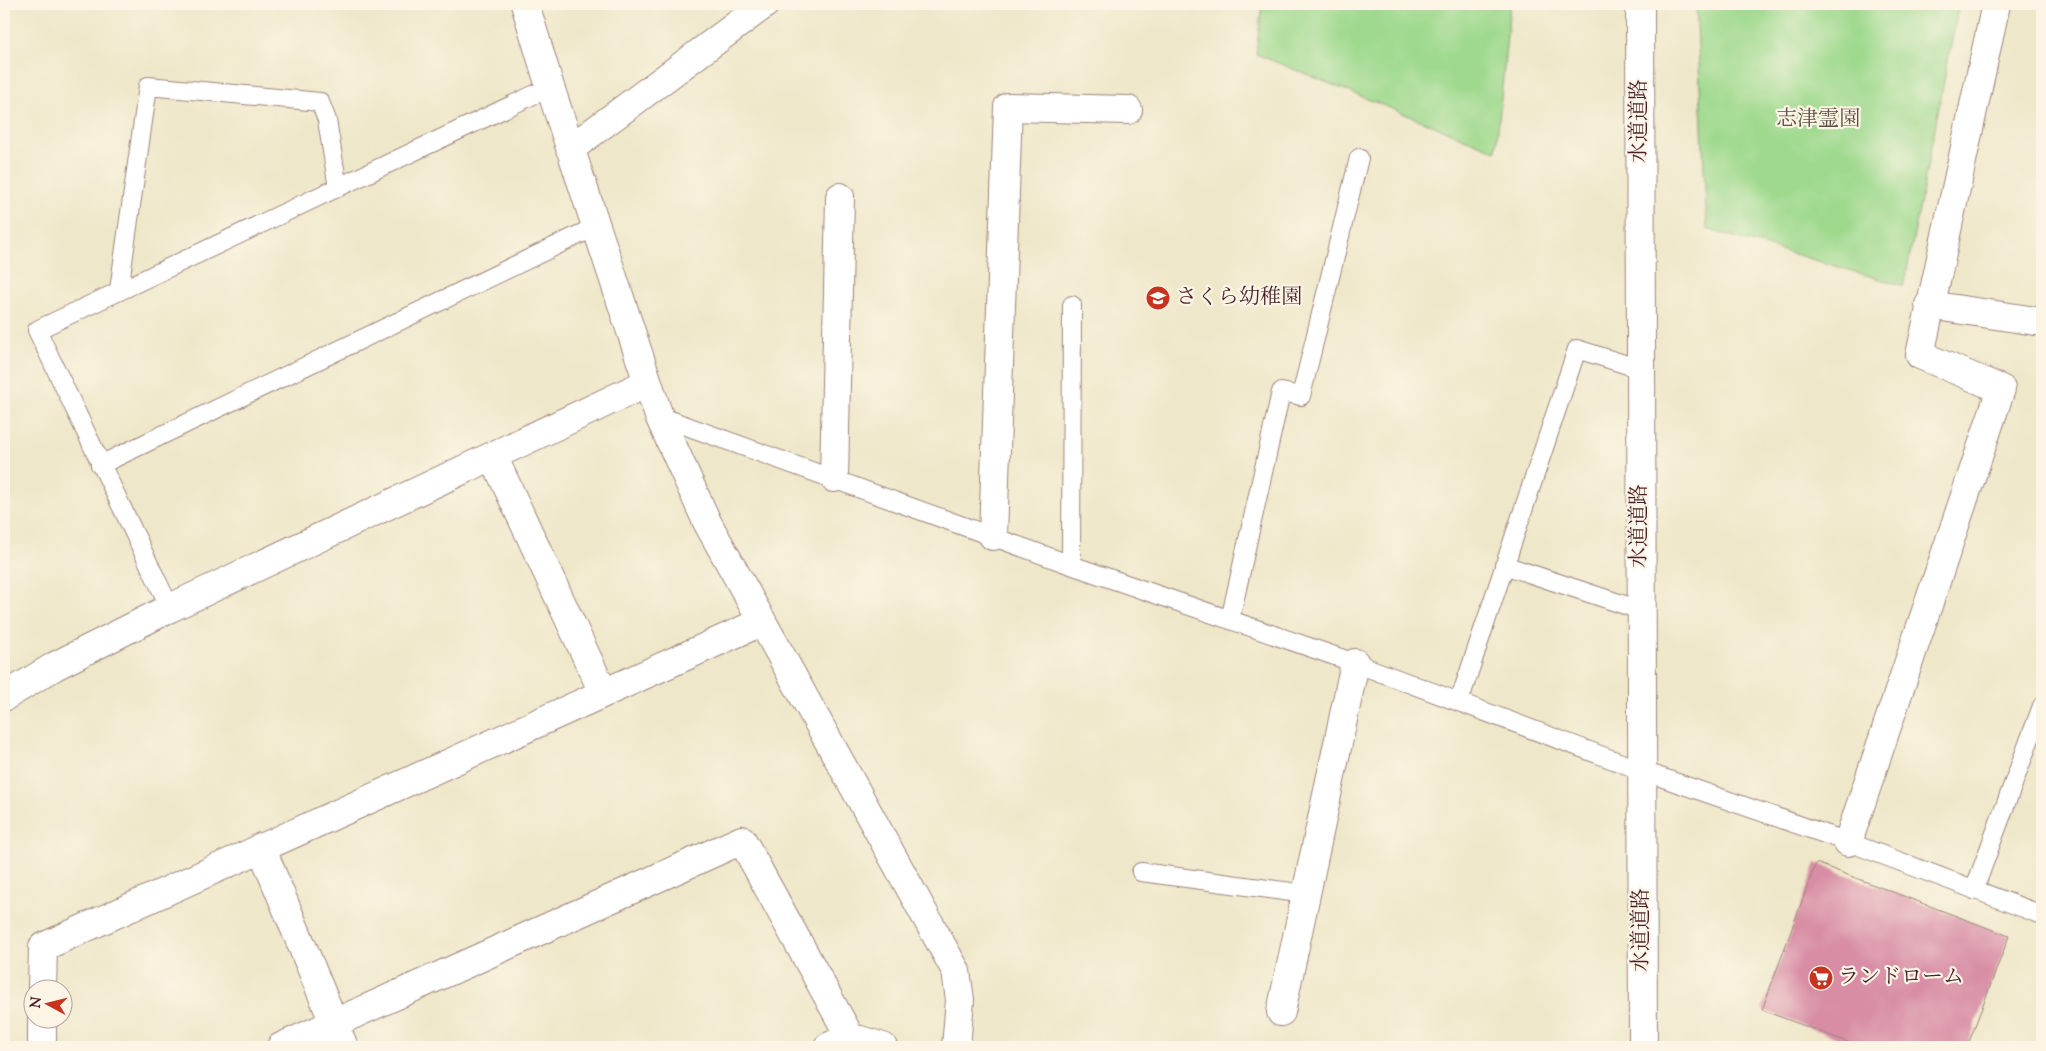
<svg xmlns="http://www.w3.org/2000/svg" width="2046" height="1051" viewBox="0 0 2046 1051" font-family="'Sorts Mill Goudy','Noto Serif JP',serif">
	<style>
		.green { fill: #9ed98d; stroke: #747c5c }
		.building { fill: #d88da5 }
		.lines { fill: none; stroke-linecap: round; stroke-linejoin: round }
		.service-casing { stroke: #9c837a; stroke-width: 20 }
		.minor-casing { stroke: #9c837a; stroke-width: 30 }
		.tertiary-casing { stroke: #9c837a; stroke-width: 30 }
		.service { stroke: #fff; stroke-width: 18 }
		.minor { stroke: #fff; stroke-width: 28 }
		.tertiary { stroke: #fff; stroke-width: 28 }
		.labels { text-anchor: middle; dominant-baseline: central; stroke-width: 4.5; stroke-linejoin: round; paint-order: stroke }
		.park-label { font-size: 21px; fill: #5f4e44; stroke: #fcf5e5 }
		.street-label { font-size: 21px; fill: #4a1f2b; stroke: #fcf5e5 }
		.poi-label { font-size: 21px; fill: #4a1f2b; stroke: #fcf5e5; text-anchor: start }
	</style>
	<rect width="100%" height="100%" fill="#fcf5e5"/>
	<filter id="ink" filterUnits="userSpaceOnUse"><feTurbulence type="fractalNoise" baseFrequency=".02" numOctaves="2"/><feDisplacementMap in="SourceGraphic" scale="10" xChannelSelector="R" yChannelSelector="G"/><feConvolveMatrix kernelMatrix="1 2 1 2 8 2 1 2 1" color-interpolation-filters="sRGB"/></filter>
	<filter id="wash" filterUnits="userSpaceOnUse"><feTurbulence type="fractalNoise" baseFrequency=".0096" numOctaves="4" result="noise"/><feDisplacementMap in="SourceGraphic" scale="20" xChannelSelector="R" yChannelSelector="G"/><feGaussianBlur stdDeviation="1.12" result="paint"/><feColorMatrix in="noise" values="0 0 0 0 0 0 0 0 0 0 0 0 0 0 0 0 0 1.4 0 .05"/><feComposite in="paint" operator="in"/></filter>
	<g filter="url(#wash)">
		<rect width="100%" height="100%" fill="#eee7c9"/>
		<path class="green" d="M1262,4H1510L1496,151L1256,54Z
			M1696,4H1959L1904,286L1707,229Z"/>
		<g id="blocks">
			<path class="building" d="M1816,863L2009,936L1967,1047H1861L1762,1010Z"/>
		</g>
	</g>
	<g filter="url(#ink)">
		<use href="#blocks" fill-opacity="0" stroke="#9c837a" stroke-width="1"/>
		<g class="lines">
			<defs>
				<path id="service" d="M119,290L148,86L320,102L327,120L338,188
					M659,416L1071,565L1355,663L1640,770L1848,842L2042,915
					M100,465L597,226
					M1071,565L1072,305
					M1504,565L1640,610
					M170,608L37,330L550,87
					M1230,620L1281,392L1301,396L1359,158
					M1459,702L1577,349L1640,369
					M1141,872L1306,894
					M1974,890L2042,706"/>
				<path id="minor" d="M525,4L550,87L659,416L707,522L956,971L960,1000L956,1047
					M570,149L765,4
					M1929,305L2042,322
					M493,456L603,692
					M834,478L840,197
					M993,536L1008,107L1128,110
					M4,697L55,666L170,608L647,383
					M1848,842L2001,389L1920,355L1996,4
					M261,847L344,1047
					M42,988L43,947L761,622
					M1281,1012L1355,663
					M42,1047V1018
					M281,1047L742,840L850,1037
					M828,1047L850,1037L883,1047"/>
				<path id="tertiary" d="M1640,4L1643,1047"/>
			</defs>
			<use href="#service" class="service-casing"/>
			<use href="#minor" class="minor-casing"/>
			<use href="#tertiary" class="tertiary-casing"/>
			<use href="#service" class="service"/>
			<use href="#minor" class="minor"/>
			<use href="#tertiary" class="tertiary"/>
		</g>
	</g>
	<defs>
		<symbol id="school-disc" viewBox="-11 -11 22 22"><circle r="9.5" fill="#c8321e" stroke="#fcf5e5"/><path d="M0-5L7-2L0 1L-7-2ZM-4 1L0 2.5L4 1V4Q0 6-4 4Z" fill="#fff"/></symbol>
		<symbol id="supermarket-disc" viewBox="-11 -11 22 22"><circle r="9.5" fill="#c8321e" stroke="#fcf5e5"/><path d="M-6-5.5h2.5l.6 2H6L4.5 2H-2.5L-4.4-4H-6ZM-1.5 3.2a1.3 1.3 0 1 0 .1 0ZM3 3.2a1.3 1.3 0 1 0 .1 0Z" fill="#fff"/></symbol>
	</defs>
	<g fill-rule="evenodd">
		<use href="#school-disc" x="1144" y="284" width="28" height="28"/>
		<use href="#supermarket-disc" x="1807" y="964" width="28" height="28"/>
	</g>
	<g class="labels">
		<g class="park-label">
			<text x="1818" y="120">志津霊園</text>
		</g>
		<g class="street-label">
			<text transform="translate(1640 121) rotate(-90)">水道道路</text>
			<text transform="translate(1640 526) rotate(-90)">水道道路</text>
			<text transform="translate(1642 930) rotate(-90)">水道道路</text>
		</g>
		<g class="poi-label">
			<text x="1176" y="298">さくら幼稚園</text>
			<text x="1838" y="978">ランドローム</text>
		</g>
	</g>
	<rect width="2046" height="1051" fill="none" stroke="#fcf5e5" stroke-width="20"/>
	<g transform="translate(48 1004) rotate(277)"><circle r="24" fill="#fcf5e5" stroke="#b59f9b"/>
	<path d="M0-4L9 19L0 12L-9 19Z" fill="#c8321e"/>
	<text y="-8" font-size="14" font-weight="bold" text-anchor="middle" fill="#4a1f2b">N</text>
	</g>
</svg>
